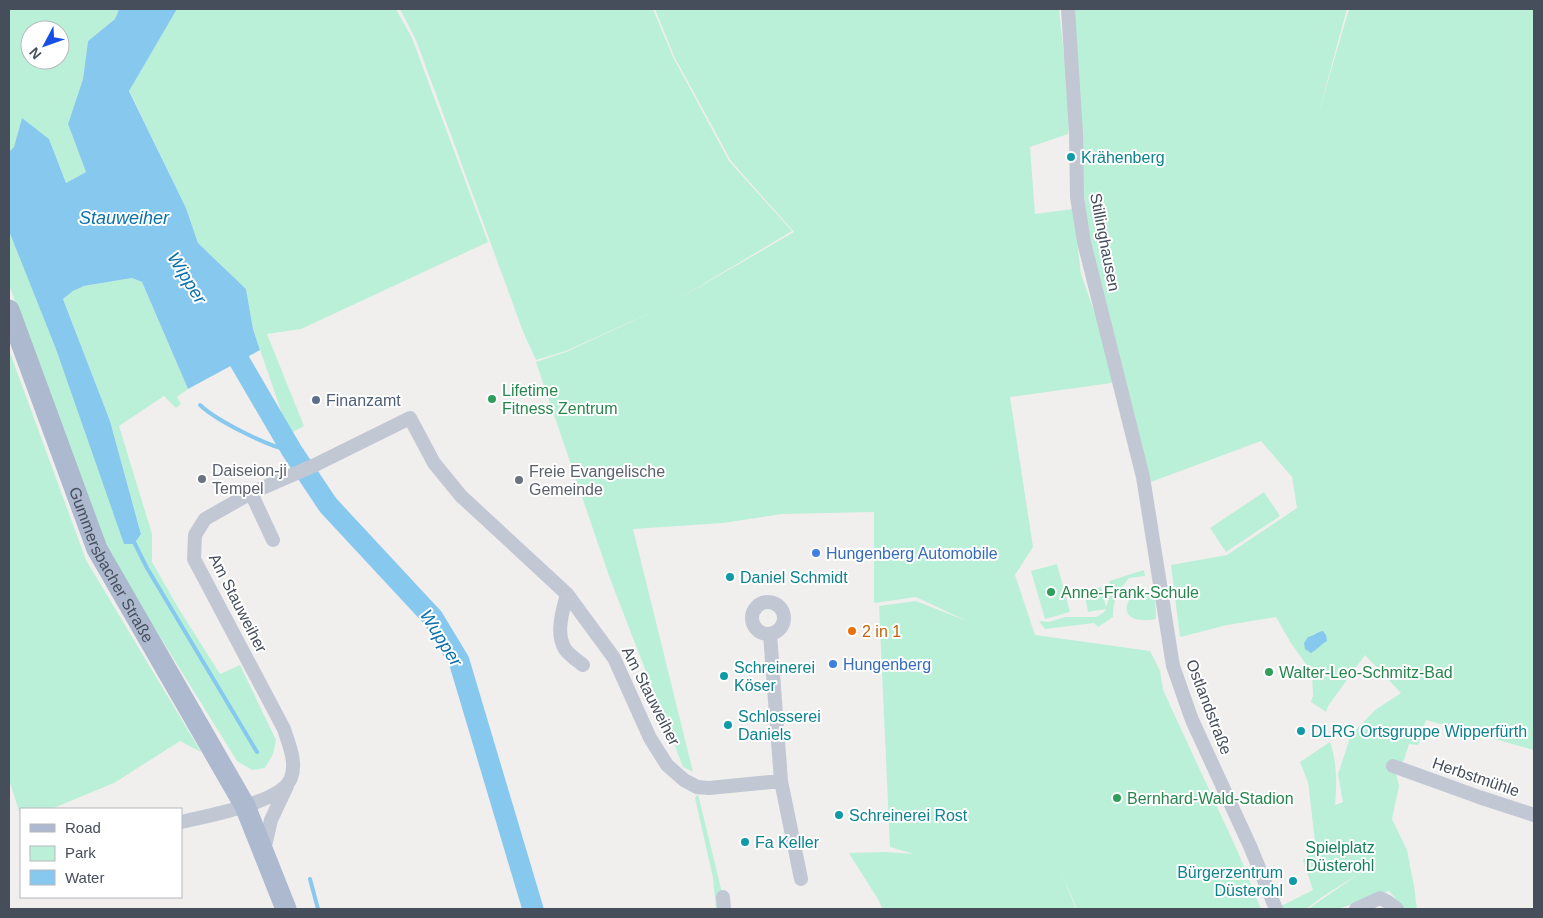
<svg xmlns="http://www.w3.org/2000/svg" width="1543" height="918" viewBox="0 0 1543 918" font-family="Helvetica,sans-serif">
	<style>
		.green { fill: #bbf0d8; fill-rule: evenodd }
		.water { fill: #87c9ee }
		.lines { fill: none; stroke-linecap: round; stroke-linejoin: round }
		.stream { stroke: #87c9ee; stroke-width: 4 }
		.river { stroke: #87c9ee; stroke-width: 21 }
		.minor { stroke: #c1c8d4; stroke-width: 14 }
		.primary { stroke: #adb9ce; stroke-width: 21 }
		.culture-dot { fill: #0f9aa8; stroke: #fff; stroke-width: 2 }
		.leisure-dot { fill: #2e9e5b; stroke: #fff; stroke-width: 2 }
		.service-dot { fill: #5c6f8a; stroke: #fff; stroke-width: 2 }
		.worship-dot { fill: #6b7280; stroke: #fff; stroke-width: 2 }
		.shop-dot { fill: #3f7fe0; stroke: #fff; stroke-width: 2 }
		.food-dot { fill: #e8710a; stroke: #fff; stroke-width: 2 }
		.labels { text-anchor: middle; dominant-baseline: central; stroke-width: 4; stroke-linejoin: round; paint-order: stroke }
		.culture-label { font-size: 16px; fill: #0d838f; stroke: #fff; text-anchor: start }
		.street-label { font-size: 16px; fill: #464e5c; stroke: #fff }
		.leisure-label { font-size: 16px; fill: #27864d; stroke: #fff; text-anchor: start }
		.service-label { font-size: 16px; fill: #4e5e75; stroke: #fff; text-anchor: start }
		.worship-label { font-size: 16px; fill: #5b616d; stroke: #fff; text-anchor: start }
		.shop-label { font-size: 16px; fill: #366cbe; stroke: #fff; text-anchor: start }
		.food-label { font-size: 16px; fill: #c56008; stroke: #fff; text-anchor: start }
		.park-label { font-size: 16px; fill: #157f5a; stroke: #fff }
		.water-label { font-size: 18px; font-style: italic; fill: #0971ac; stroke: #fff }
	</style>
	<rect width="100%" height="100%" fill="#f1eeee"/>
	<path class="green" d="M9,9H119L115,19L88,41L83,79L68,124L86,172L66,183L49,139L22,119L14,148L9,152ZM30,30H60V60H30Z
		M177,9H396L412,38L488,242L301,329L267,334L304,426L289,434L253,329L246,289L198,243L186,208L129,90Z
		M400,9H653L673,57L729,161L792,231L675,301L794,232L731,161L674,56L655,9H1059L1070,112L1068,134L1030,147L1035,214L1073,209L1081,274L1119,382L1010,397L1033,547L1015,575L1035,635L1150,651L1160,671L1163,690L1237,850L1261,909H1077L1060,869L1076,909H882L879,901L849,853L885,852L914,854L890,847L879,606L916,601L967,621L916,597L874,603V512L782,514L723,523L633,529L693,772L683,767L609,576L536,362L566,352L663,307L566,351L536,360L524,334L416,40Z
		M1072,9H1347L1318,115L1349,9H1534V750L1426,720L1418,745L1409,744L1404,760L1395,769L1399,786L1392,819L1407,850L1414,886L1417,909H1405L1389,891L1338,909H1308L1363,871L1322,897L1306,909H1282L1281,906L1313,890L1303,860L1316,850L1308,782L1300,762L1330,742C1337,761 1337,785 1335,805L1343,802L1338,774L1351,735L1375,710L1401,693L1365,655L1328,706L1326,712L1311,702L1313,696L1312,673L1291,643L1276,617L1227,625L1180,637L1171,565L1227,555L1297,508L1292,477L1261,441L1151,482L1091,249L1081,172Z
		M9,230L134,544L141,533L110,421L63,299L73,291L84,286L132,278L142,282L188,389L177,397L181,404L176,408L164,396L119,426L152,534V562L179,609L220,674L240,665L276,740L273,754L265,768L252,770L237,761L157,632L119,574L96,522L9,285Z
		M9,350L86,560L201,752L180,741L114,783L51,809H21V817L9,780Z
		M1264,492L1280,516L1226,552L1210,528Z
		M1057,564L1070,612L1045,619L1031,571Z
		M1144,570L1145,576L1129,578C1118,592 1113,598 1113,617L1098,627L1094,623L1045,629L1039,621L1049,622L1065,617H1096L1103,613L1106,609L1088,612L1084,591L1101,587L1106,607L1112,590L1109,581Z
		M1142,591L1151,593L1155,596L1156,619C1146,621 1123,622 1127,605C1128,601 1131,597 1133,593Z
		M698,794L723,897L724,909H716L713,878L695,798Z"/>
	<path class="water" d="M119,9H177L129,91L186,208L198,243L246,289L253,329L260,350L188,389L142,282L132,278L84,286L73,291L63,299L110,421L141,534L134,544H124L56,349L9,231V152L14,147L22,118L49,139L66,183L86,172L68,124L83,79L88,41L115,19Z
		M1323,631L1326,635L1327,641C1320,645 1318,649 1311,653L1305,649L1304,643L1308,637C1314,636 1317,632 1323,631Z"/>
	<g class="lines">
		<path class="stream" d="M200,405C217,421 269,447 292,451
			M133,540L147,568L257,752
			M310,879L318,909"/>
		<path class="river" d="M224,338L240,362L292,451L328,505L433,618L459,661L533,909"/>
		<path class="minor" d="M1068,9L1076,133L1077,197L1084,242L1143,477L1173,666L1192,720L1250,846L1276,909
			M251,493L273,540
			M567,594C563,610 555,633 565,649C569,655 578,661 583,665
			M752 618a16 16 0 1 1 32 0a16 16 0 1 1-32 0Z
			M1393,766L1479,797L1534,815
			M781,781L801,879
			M181,822C205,816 282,803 291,778C297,762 289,745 284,729L194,559L195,535L205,519L251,493L315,465L410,418L434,463L461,496L567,594L614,658L650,738L667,765L684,780L697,787L709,788L781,781L770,634
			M264,850L271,820L287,786
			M723,897L724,909
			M1356,909L1380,898L1388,902L1397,909"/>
		<path class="primary" id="s1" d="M9,310L97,549L245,806L286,909"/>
	</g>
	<g class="culture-dot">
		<circle cx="1071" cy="157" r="5"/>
		<circle cx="730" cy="577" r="5"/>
		<circle cx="724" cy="676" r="5"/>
		<circle cx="728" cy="725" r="5"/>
		<circle cx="1301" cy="731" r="5"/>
		<circle cx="839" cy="815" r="5"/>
		<circle cx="745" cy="842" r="5"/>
		<circle cx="1293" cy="881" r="5"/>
	</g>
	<g class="leisure-dot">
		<circle cx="492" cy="399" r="5"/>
		<circle cx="1051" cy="592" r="5"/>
		<circle cx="1269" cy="672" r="5"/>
		<circle cx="1117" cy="798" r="5"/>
	</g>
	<circle class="service-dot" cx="316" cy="400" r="5"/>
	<g class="worship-dot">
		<circle cx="202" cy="479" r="5"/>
		<circle cx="519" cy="480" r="5"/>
	</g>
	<g class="shop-dot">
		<circle cx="816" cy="553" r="5"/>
		<circle cx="833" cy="664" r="5"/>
	</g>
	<circle class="food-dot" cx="852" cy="631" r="5"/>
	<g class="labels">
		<g class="culture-label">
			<text x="1081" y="157">Krähenberg</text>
			<text x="740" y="577">Daniel Schmidt</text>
			<text x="734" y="667">Schreinerei<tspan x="734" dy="18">Köser</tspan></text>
			<text x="738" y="716">Schlosserei<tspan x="738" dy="18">Daniels</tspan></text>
			<text x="1311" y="731">DLRG Ortsgruppe Wipperfürth</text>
			<text x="849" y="815">Schreinerei Rost</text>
			<text x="755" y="842">Fa Keller</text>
			<text x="1283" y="872" text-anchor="end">Bürgerzentrum<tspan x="1283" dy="18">Düsterohl</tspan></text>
		</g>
		<g class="street-label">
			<text transform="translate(1105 242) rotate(79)">Stillinghausen</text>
			<text stroke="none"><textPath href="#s1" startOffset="275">Gummersbacher Straße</textPath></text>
			<text transform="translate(238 603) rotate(63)">Am Stauweiher</text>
			<text transform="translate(651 696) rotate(63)">Am Stauweiher</text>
			<text transform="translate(1209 707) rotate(69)">Ostlandstraße</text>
			<text transform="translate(1476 777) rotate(19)">Herbstmühle</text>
		</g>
		<g class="leisure-label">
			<text x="502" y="390">Lifetime<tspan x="502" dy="18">Fitness Zentrum</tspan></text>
			<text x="1061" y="592">Anne-Frank-Schule</text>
			<text x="1279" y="672">Walter-Leo-Schmitz-Bad</text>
			<text x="1127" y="798">Bernhard-Wald-Stadion</text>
		</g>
		<g class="service-label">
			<text x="326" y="400">Finanzamt</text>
		</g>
		<g class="worship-label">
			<text x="212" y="470">Daiseion-ji<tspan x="212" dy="18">Tempel</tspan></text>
			<text x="529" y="471">Freie Evangelische<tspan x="529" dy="18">Gemeinde</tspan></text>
		</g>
		<g class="shop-label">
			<text x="826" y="553">Hungenberg Automobile</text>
			<text x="843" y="664">Hungenberg</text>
		</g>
		<g class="food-label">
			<text x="862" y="631">2 in 1</text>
		</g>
		<g class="park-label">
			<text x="1340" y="847">Spielplatz<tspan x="1340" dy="18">Düsterohl</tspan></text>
		</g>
		<g class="water-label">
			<text x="124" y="218">Stauweiher</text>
			<text transform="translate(187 278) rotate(58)">Wipper</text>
			<text transform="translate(441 638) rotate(58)">Wupper</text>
		</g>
	</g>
	<rect width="1543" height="918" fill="none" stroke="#464e5c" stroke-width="20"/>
	<rect x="20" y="808" width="162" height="90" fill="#ffffff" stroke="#b5b8be"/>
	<rect x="30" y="824" width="25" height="8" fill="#adb9ce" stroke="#b5b8be"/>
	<text x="65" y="833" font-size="15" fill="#464e5c">Road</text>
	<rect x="30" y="846" width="25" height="15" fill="#bbf0d8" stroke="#b5b8be"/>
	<text x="65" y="858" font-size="15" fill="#464e5c">Park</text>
	<rect x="30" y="870" width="25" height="15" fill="#87c9ee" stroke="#b5b8be"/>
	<text x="65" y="883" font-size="15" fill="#464e5c">Water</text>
	<g transform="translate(45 45) rotate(229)"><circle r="24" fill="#ffffff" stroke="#b5b8be"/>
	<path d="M0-4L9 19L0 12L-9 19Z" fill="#154fe4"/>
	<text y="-8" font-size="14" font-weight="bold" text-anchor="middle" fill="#464e5c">N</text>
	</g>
</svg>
